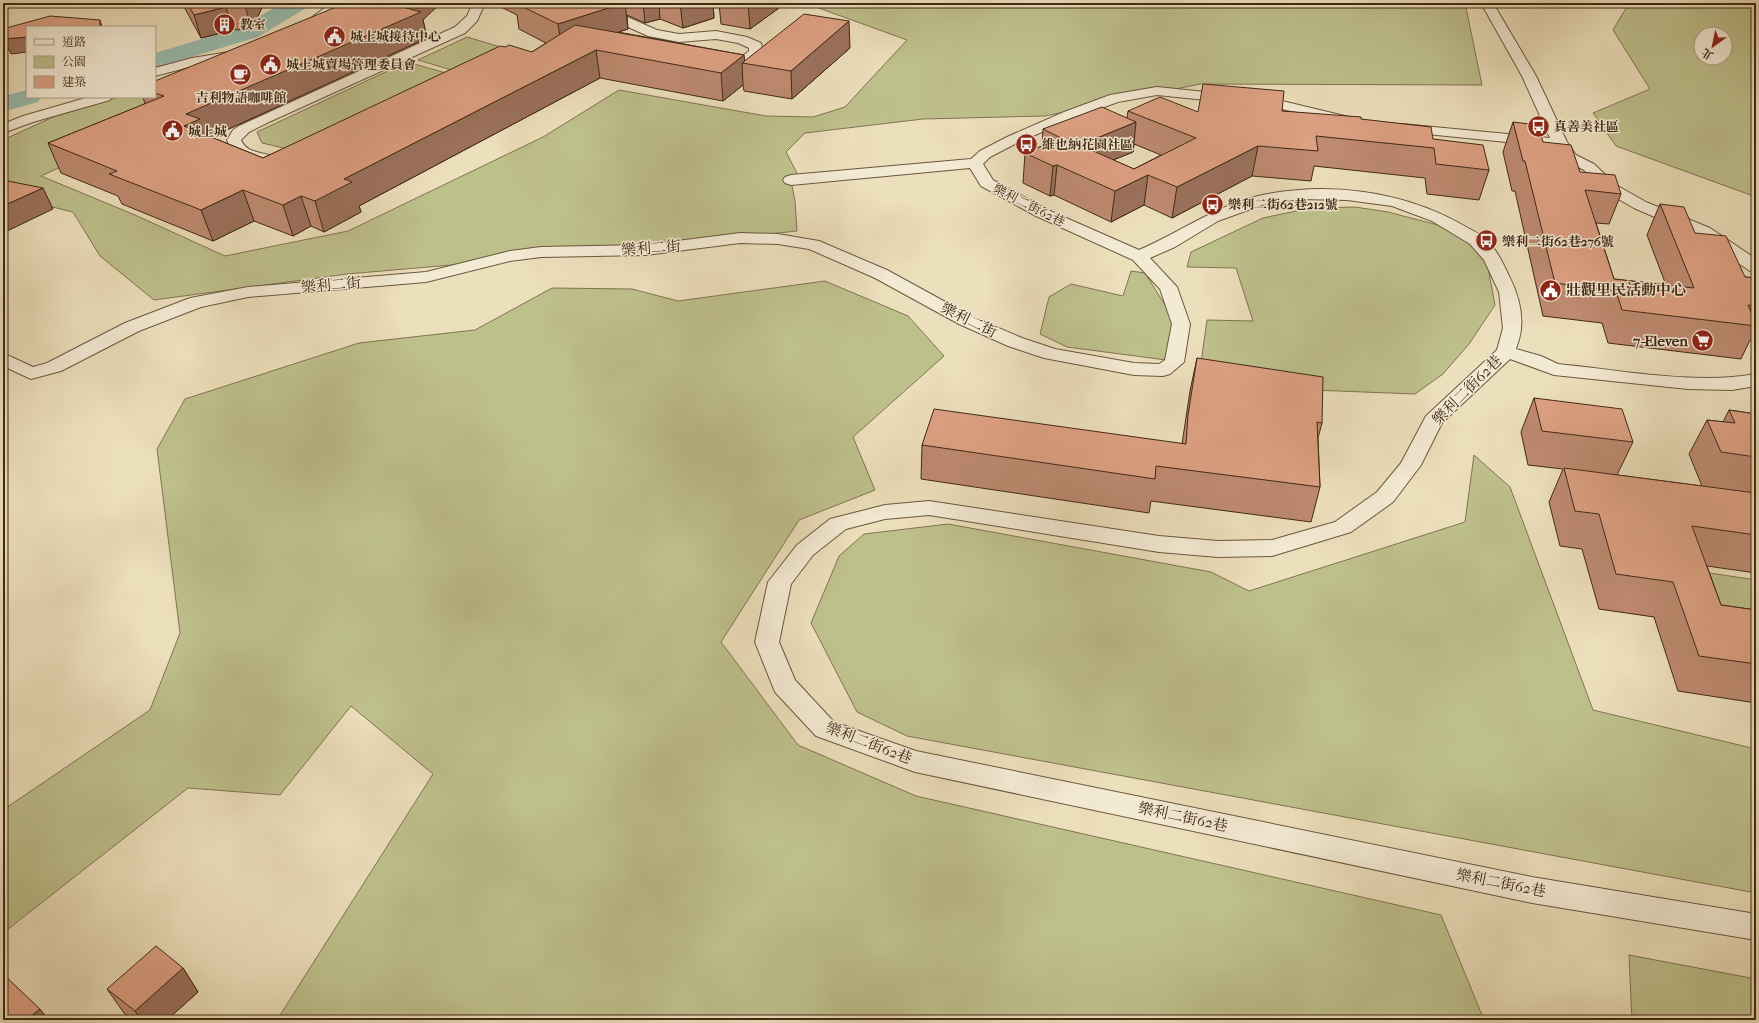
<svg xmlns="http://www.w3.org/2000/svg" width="1759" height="1023" viewBox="0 0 1759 1023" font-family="'IM FELL French Canon','Noto Serif TC',serif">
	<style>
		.green { fill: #bec08c; stroke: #807451; fill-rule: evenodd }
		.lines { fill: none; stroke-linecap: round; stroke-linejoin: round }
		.river { fill: #99bdb0; fill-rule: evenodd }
		.minor-casing { stroke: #6c563f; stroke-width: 2 }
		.minor { fill: #f3ead3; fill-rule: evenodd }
		.wall { fill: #be8a71; stroke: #412816; fill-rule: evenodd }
		.shaded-wall { fill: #9b715c; stroke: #412816 }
		.building { fill: #dda183; stroke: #412816 }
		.labels { text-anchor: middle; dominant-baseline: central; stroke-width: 3; stroke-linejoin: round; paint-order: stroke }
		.far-poi-label { font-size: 13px; font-weight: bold; fill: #412816; stroke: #f3ead3; text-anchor: start }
		.far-street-label { font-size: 13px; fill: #412816; stroke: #f3ead3 }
		.street-label { font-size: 15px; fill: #412816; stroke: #f3ead3 }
		.poi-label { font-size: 15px; font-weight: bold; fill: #412816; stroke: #f3ead3; text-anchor: start }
	</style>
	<rect width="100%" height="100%" fill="#ecdfbb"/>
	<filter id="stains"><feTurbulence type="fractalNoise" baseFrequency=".005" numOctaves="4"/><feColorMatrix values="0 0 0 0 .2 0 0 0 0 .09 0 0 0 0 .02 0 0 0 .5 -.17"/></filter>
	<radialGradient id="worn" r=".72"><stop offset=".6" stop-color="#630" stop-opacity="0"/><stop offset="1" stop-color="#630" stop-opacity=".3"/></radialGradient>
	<path class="green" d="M805,3H1465L1482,85L1200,84L1045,116L923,119L805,133L786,152L799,177L791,181L795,201L797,231L569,255L347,274L154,300L100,256L73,212L3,195V140L53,117L119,97H155L169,88L137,132L41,176L135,215L225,256L348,231L543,137L619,90L766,116L813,117L845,107L907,40Z
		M1629,3H1756V197L1616,146L1593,113L1650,89L1613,30ZM1701,34H1725V58H1701Z
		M467,37L514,51L465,74L418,60Z
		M407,62L457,76L288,149L262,143L257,132Z
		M1355,207L1388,212L1438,225L1485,252L1495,305L1469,344L1443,374L1415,394L1286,389L1201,363L1207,320L1253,321L1236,268L1187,267L1191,252L1263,218L1310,208Z
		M1131,271L1145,273L1170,313L1174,342L1166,360L1067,347L1040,334L1049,297L1071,284L1123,296Z
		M825,281L908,316L944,356L853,437L875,490L799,520L721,642L798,745L916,796L1441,915L1484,1020H277L433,774L351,706L280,795L188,788L3,933V810L150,710L180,633L157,449L185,399L359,343L475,330L552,288L632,289L678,301Z
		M1474,455L1510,487L1593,710L1756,749V893L907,736L857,712L811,623L839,556L864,534L948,524L1211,572L1249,591L1465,522Z
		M1650,564L1756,580V632Z
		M1629,955L1756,979V1020H1632Z"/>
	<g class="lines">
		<path class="river" d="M282,3H309L306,8L258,37L155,68V53L242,27Z
			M27,90V97H42L38,102L3,112V96Z"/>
		<defs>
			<path id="minor" d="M331,3H345L313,30H303L302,27L303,24Z
				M473,3H485L477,21L465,33L269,122L249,132L241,140C246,152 259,152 269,155L272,158L269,161C253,165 232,156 227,140L233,130L239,126L455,27L467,16Z
				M579,3H595L657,30L679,34L716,31L747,37L761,43L763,52C753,66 729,75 712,71L710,68L712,65L736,61L749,51V48L738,43L716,39L679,42L648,36L581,6Z
				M1481,3H1493L1536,76L1567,142L1576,155L1594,164L1616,185L1646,202L1710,228L1756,259V272L1750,271L1698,236L1634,208L1604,191L1584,170L1566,161L1555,147L1397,131L1395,128L1397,125L1402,124L1550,138L1522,76Z
				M235,51L240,52L242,55L240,58L193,66L155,76V68L192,58Z
				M1157,87L1274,99L1353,118L1355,121L1353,124L1348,125L1274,107L1157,95L1118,102L1074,118L1017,143L990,157L983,164L993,180L1048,210L1139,250C1179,233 1215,206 1258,196C1325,181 1400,190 1461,224C1467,228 1475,231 1482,236C1495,246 1502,261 1509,276C1517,291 1523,311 1521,328C1521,335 1518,342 1516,349L1541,356L1558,364C1621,370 1694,385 1756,374V386L1732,390L1688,389L1554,375L1510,359L1442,423L1421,465L1393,502L1351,532L1272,556L1218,557L1159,552L929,515L885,519L846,529L813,555L791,584L779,642L795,680L834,722L916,751L1532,877L1756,914V940L1532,903L915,772L816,736L775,692L755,642L768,582L797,545L830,519L885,505L929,501L1159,536L1218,541L1272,540L1335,522L1377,492L1401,463L1426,416L1497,350L1503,328L1499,292L1484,260L1470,244L1432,221L1392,206L1347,200L1300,199L1262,205L1218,221L1175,247L1150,258L1177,287L1190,324L1184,362L1170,374L1163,376L1134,375L1044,358L1008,346L959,324L875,278L809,249L778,244L740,243L646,255L541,257L510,261L426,282L248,297L201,307L139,331L61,371L31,379L3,366V353L33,367L47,363L125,323L190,298L248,287L426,272L510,251L541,247L646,245L740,233L778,234L819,241L887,270L971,316L1022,338L1055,349L1134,363L1159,364L1165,360L1172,324L1160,289L1133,260L1036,216L981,186L970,168L791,185L785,183L783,180L785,177L791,175L971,159L980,151L1007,137L1064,112L1110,95Z
				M89,97H112L110,100L33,122L3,133V124L23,116Z"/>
		</defs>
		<use href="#minor" class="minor-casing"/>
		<use href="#minor" class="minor"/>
	</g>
	<path class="wall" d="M182,3H264L252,29L233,30L201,38Z
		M495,3H713L714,18L683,28L660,19L645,23L627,15L628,29L618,32L744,55V61L850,48L792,99L744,91L743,85L723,101L600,78L359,206L361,212L324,232L311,226L293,236L254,221L213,241L122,204L118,196L61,173L48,143L145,104L143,97H155V81L423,20L427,38L211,137L263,158L505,47L532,52L546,43L519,29L517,15L495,4Z
		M719,3H779V8L750,29L721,24Z
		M1128,111L1198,112L1282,111L1361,119L1433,139L1489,170L1479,200L1427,194L1425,178L1314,166L1311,181L1252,176L1172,218L1144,205L1111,222L1054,195L1050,196L1023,183L1025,153L1042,146L1043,129L1127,118ZM1134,144L1161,155L1134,169L1113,160L1133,152Z
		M1513,122L1543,142L1580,172L1621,194L1609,224L1596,223L1614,279L1666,285L1647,235L1660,204L1695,233L1745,277L1756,278V341L1750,340L1741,359L1608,343L1602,323L1543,316L1515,191H1512L1503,152Z
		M1197,358L1322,423L1318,438L1320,487L1311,522L1151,501L1149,513L921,479L922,445L1182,444L1190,391Z
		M1534,398L1633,442L1617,475L1702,486L1689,454L1707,420L1723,422L1729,410L1756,414V573L1707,566L1721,605L1756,610V703L1678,691L1654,617L1599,609L1582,549L1560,546L1549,502L1563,469L1528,465L1521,432Z
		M183,968L198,992L167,1020H134L124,1013L107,989Z"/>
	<path class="shaded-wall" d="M246,3H264L252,29L245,6Z
		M399,3H441L423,20L427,38L207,139L184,126L186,114Z
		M624,3H625L628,29L562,50L558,24Z
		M643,3H659L660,19L645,23Z
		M680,3H713L714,18L683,28Z
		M748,3H779V8L750,29Z
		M226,7L233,30L201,38L194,15Z
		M100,20L102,27H100Z
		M849,21L850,48L792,99L791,71Z
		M27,37V52L11,54L4,39Z
		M596,50L600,78L359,206L361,212L324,232L315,201L344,179Z
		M744,55L745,63H742L743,85L723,101L721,73Z
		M1136,122L1133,152L1078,174L1080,145Z
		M1258,146L1252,176L1172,218L1177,187Z
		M1057,165L1054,195L1050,196L1053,166Z
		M1148,175L1144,205L1111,222L1115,191Z
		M43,188L53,209L3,233V206Z
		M243,190L254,221L213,241L201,210Z
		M301,196L311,226L293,236L283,205Z
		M183,968L198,992L167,1020H141L135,1011Z
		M40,1009L49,1020H26Z"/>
	<path class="building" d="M187,3H246L245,6L226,7L194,15Z
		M346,3H399L395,5L421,12L186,114L200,119L184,126L263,158L500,46L505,47L509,45L532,52L575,25L744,55L721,73L596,50L344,179L352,182L315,201L301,196L283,205L243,190L201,210L109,174L117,171L48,143L164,96L155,93V81Z
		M515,3H624L558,24Z
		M804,14L849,21L791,71L742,63Z
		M50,16L100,20V27H27V37L4,39L3,29Z
		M1203,84L1284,91L1282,111L1361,117V119L1431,127L1433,139L1483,145L1489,170L1436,164L1434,148L1316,136L1318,151L1258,146L1177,187L1148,175L1115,191L1057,165L1053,166L1025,153L1061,138L1043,129L1102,107L1136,122L1080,145L1134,169L1196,138L1128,111L1160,97L1198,112Z
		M1513,122L1538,125L1543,142L1571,145L1580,172L1615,175L1621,194L1585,190L1614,279L1694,288L1660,204L1684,207L1695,233L1726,236L1745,277L1756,278V306L1748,305L1756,324V326L1622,310L1616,291L1555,283L1525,161H1523Z
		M3,180L43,188L3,206Z
		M1197,358L1323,377L1322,423L1317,422L1320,487L1156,466L1155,479L922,445L934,409L1186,444L1188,415Z
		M1534,398L1622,409L1633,442L1542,431Z
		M1729,410L1756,414V457L1721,452L1707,420L1735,423Z
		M1564,468L1756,493V535L1692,526L1721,605L1756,610V664L1699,656L1673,582L1616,574L1599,514L1575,511Z
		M156,946L183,968L135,1011L107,989Z
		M3,974L40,1009L26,1020H3Z"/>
	<defs>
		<symbol id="building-disc" viewBox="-11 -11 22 22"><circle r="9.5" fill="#8f2418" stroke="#f3ead3"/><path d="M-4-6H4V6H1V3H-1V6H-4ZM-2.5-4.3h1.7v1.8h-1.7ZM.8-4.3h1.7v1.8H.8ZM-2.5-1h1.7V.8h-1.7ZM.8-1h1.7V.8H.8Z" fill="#fff"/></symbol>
		<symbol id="civic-disc" viewBox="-11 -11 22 22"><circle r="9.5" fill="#8f2418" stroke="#f3ead3"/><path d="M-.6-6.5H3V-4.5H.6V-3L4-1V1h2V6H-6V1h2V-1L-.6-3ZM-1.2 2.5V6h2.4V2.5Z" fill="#fff"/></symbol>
		<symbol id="cafe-disc" viewBox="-11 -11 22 22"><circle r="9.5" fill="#8f2418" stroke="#f3ead3"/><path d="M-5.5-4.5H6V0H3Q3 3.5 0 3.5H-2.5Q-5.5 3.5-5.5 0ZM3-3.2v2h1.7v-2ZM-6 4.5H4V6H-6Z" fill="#fff"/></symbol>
		<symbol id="bus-disc" viewBox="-11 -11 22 22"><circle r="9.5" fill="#8f2418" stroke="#f3ead3"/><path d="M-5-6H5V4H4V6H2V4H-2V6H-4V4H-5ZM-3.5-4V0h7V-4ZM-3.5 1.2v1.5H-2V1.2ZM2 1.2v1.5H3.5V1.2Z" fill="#fff"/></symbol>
		<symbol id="supermarket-disc" viewBox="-11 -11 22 22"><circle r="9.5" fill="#8f2418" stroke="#f3ead3"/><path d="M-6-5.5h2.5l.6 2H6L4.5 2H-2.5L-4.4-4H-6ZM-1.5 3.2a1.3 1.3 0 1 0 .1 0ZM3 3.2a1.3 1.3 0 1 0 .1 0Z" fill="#fff"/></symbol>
	</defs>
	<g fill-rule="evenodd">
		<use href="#building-disc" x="212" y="12" width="25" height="25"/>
		<use href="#civic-disc" x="322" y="24" width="25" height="25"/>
		<use href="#civic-disc" x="258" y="52" width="25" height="25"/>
		<use href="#cafe-disc" x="228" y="62" width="25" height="25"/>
		<use href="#bus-disc" x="1526" y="114" width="25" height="25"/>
		<use href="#civic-disc" x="160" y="118" width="25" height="25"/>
		<use href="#bus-disc" x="1014" y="132" width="25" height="25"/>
		<use href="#bus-disc" x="1200" y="192" width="25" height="25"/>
		<use href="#bus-disc" x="1474" y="228" width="25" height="25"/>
		<use href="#civic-disc" x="1538" y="278" width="25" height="25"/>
		<use href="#supermarket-disc" x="1690" y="328" width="25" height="25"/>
	</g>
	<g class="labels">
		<g class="far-poi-label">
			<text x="240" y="24">教室</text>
			<text x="350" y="36">城上城接待中心</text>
			<text x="286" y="64">城上城賣場管理委員會</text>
			<text x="241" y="97" text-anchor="middle">吉利物語咖啡館</text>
			<text x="1554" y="126">真善美社區</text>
			<text x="188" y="131">城上城</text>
			<text x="1042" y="144">維也納花園社區</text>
			<text x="1228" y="204">樂利二街62巷212號</text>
			<text x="1502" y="241">樂利二街62巷276號</text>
		</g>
		<g class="far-street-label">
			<text transform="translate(1029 205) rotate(27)">樂利二街62巷</text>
		</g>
		<g class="street-label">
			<text transform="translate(651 248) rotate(-4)">樂利二街</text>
			<text transform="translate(331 285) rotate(-5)">樂利二街</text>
			<text transform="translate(969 320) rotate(26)">樂利二街</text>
			<text transform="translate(1467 390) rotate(-45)">樂利二街62巷</text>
			<text transform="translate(869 743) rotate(21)">樂利二街62巷</text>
			<text transform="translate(1183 817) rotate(12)">樂利二街62巷</text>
			<text transform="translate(1501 883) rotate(11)">樂利二街62巷</text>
		</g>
		<g class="poi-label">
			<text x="1566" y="290">壯觀里民活動中心</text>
			<text x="1688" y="341" text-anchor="end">7-Eleven</text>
		</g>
	</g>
	<rect width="1759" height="1023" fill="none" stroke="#ecdfbb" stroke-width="16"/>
	<rect x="4" y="4" width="1751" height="1015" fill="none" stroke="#412816" stroke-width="2"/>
	<rect x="8" y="8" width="1743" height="1007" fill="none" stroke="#412816"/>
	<rect x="26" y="26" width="130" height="72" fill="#f3ead3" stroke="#ac9c87"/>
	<rect x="34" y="39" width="20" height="6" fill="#f3ead3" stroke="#ac9c87"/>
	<text x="62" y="46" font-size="12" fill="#412816">道路</text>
	<rect x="34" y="56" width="20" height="12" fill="#bec08c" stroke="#ac9c87"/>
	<text x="62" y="66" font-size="12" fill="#412816">公園</text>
	<rect x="34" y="76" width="20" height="12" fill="#dda183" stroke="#ac9c87"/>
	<text x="62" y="86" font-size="12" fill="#412816">建築</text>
	<g transform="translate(1713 46) rotate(213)"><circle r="19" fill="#f3ead3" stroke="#ac9c87"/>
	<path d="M0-3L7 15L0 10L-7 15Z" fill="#8f2418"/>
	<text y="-6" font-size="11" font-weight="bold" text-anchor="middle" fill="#412816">北</text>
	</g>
	<rect width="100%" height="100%" filter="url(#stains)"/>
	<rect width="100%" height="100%" fill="url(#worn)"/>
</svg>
